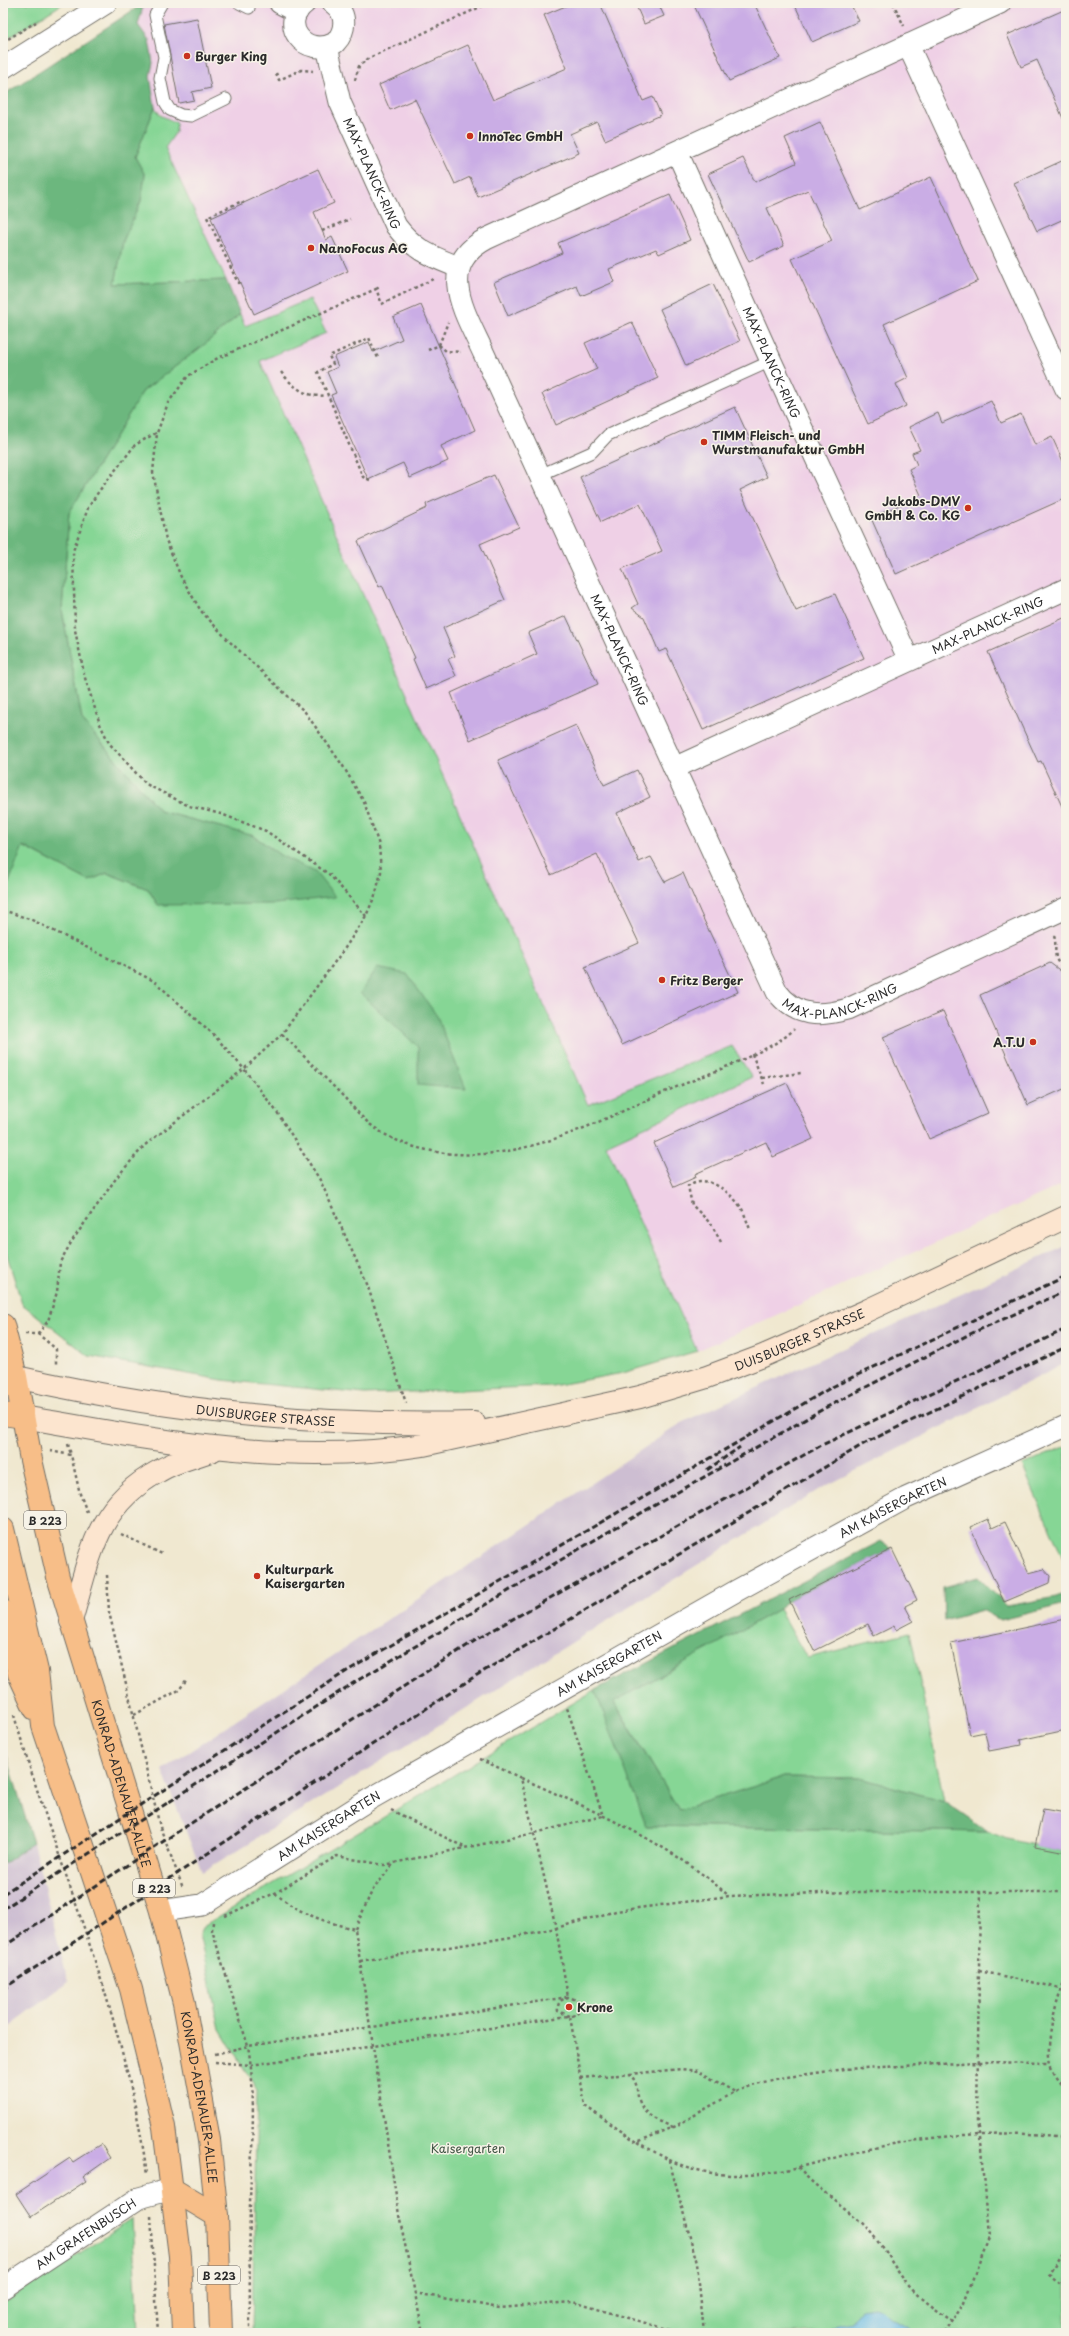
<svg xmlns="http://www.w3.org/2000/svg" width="1069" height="2336" viewBox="0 0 1069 2336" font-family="'Playpen Sans',sans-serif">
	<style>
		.built { fill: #efd0e6 }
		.industrial { fill: #cdbed2 }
		.green { fill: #86d695; stroke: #588060 }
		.forest { fill: #6cb77e; stroke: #4c7154 }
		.water { fill: #68bce4; stroke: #4a7488 }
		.building { fill: #caade5 }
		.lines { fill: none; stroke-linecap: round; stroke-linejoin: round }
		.service-casing { stroke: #706d65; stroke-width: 13 }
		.minor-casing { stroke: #706d65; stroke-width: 23 }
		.secondary-casing { stroke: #706d65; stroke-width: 24 }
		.primary-casing { stroke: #706d65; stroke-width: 24 }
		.path { stroke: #706d65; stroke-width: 2.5; stroke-dasharray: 3 3; stroke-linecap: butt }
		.service { stroke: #fff; stroke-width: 11 }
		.minor { stroke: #fff; stroke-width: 21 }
		.secondary { stroke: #fce5cf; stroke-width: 22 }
		.primary { stroke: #f7be88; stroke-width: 22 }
		.rail { stroke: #2b2b2b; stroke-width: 3; stroke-dasharray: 6 3; stroke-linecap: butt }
		.poi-dot { fill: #c8321e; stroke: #f7f3e8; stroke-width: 1.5 }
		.labels { text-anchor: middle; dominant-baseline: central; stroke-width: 3; stroke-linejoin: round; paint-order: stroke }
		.shield { fill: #f7f3e8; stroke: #686764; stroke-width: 1 }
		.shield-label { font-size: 11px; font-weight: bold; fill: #2b2b2b }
		.poi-label { font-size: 12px; font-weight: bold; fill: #2b2b2b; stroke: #f7f3e8; text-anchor: start }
		.street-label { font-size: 12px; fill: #2b2b2b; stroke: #f7f3e8 }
		.park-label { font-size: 12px; fill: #425646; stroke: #f7f3e8 }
	</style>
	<rect width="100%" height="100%" fill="#f7f3e8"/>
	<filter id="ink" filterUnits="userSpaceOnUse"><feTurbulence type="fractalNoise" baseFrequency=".025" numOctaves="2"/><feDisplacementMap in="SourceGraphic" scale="8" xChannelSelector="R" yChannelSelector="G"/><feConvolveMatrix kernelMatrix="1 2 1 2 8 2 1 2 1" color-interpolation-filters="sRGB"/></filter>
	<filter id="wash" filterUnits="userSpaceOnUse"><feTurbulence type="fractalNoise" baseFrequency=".012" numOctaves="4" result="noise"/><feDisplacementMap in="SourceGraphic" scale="16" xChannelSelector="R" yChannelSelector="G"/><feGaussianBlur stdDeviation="0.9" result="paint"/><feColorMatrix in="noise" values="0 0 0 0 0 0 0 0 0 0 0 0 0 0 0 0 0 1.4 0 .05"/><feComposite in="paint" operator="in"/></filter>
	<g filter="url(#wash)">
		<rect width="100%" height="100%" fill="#f0e8d0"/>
		<path class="built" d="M144,3H1066V1183L697,1351L606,1145L752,1077L732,1046L588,1106L260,361L326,333L310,299L244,326L165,148L176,132L155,107L150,76L153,62L138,25Z"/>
		<path class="industrial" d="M1066,1246V1363L818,1490L202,1872L162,1770L683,1422Z
			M33,1843L68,1982L3,2031V1864Z"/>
		<path class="green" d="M3,3H64L3,41Z
			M155,107L160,115L177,123L176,132L165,148L226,280L115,284L123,241L141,201L145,175L135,157Z
			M310,299L326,333L260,361L588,1105L732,1046L752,1077L606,1145L697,1351L623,1373L552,1386L365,1394L222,1380L89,1356L22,1304L3,1242V886L8,885L22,846L89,881L107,873L148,889L158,905L280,855L254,836L160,811L82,720L62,610L69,513L143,391L205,344L240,314L245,326Z
			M1066,1446V1565L1022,1465Z
			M779,1609L807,1658L910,1632L944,1801L860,1778L784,1777L679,1810L614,1701Z
			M595,1690L647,1826L989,1832L1007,1839L1066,1852V2333H252L257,2090L220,2029L199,1934L203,1926Z
			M132,2219L138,2333H3V2303Z"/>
		<path class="forest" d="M144,3L138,25L149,40L153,63L150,76L155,107L135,157L145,175L141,201L123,241L115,284L226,280L240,314L205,344L143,391L69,513L62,610L82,720L160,811L254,836L280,855L315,872L335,897L275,904L158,905L148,889L107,873L89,881L23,846L8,885L3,886V95Z
			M377,968L407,974L437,1016L466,1089L418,1085V1047L360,993Z
			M881,1541L892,1549L789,1600L779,1609L614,1702L679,1810L784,1777L860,1778L944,1801L989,1832L646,1826L595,1690Z
			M978,1577L1007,1606L1056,1597L1066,1593V1604L1000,1620L982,1610L944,1621L943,1587Z
			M3,1743L33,1843L3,1864Z"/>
		<path class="water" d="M874,2307L880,2309L889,2318L909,2328L910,2333H828L838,2325L853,2322L861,2309Z"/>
		<g id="blocks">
			<path class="building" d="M573,3H600L643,101L653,97L661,115L605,140L597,122L570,134L579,153L478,197L470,177L455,184L415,99L390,110L379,85L468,45L493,100L567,68L544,15Z
				M635,3H658L664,16L644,24Z
				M693,3H754L780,58L729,81Z
				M794,3H850L859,21L812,42Z
				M1066,9V125L1037,60L1021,67L1007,35Z
				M197,18L211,88L192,92L194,100L179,103L164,24Z
				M820,122L860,210L931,177L978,281L884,324L908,378L896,384L906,406L868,424L792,259L832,241L808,190L767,208L784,246L749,262L708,174L743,158L755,182L796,163L785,138Z
				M1066,159V218L1037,231L1014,183Z
				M318,169L334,203L314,212L326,240L332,237L348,271L254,314L211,218Z
				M670,195L690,240L659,254L656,249L609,269L614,282L581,296L577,286L508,316L494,282L562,253L558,243Z
				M713,284L740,341L686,366L660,309Z
				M421,305L475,430L441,446L448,461L410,478L403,463L368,479L331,395L336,393L327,372L338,367L334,357L369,342L373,352L402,339L393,317Z
				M632,322L658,378L556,425L542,394L597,369L585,343Z
				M991,401L1001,423L1021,414L1035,445L1052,437L1066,468V498L896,574L871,518L921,495L909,469L917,465L912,453L920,450L909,427L938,413L942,423Z
				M735,407L767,477L740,490L796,611L835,594L864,658L703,730L666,649L659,652L644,617L632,608L638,604L622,569L662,551L640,504L601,522L580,477Z
				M494,475L519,527L480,544L505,600L443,628L455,656L448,659L456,676L426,689L413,659L415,658L382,585L379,587L358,541L427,508L426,504Z
				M566,616L598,684L470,740L451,693L537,654L528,633Z
				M1066,617V815L1041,761L1038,762L988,652Z
				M576,725L604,785L637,770L650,797L617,813L639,862L651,857L665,882L683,873L701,914L738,992L622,1045L585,967L639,943L597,854L551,875L498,760Z
				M1050,963L1066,975V1088L1028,1105L980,995Z
				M943,1011L988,1113L929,1139L883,1037Z
				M787,1083L813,1139L773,1157L766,1142L695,1174L696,1177L674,1187L654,1143Z
				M988,1519L992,1528L1005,1522L1029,1573L1044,1569L1050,1576L1049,1583L1004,1602L970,1527Z
				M892,1549L917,1600L905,1606L913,1621L896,1630L894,1626L874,1636L868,1624L814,1651L789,1600Z
				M1066,1619V1730L1020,1740L1021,1745L989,1751L985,1732L970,1735L951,1643Z
				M1043,1809L1066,1813V1852L1035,1846Z
				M101,2144L110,2158L83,2177L86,2181L31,2217L16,2194L70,2158L73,2162Z"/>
		</g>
	</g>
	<g filter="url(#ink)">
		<use href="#blocks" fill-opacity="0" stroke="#706d65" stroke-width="1"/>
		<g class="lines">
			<defs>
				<path id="service" d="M162,3L155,15L164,57L160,78L165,102L170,110L181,115L191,116L226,99
					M239,3L249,8
					M540,475L592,452L608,435L771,361"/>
				<g id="minor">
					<path d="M280,3L297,12"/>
					<path d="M305,3C278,23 304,59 335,43C346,31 348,14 333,3"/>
					<path id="s1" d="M1000,3L486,239C434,267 466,314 484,354L777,992C796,1017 819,1017 848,1009L1066,908"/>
					<path d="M908,45L1066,389"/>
					<path id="s2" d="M327,47L340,102L396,226C415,251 431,256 458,267"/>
					<path d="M3,68L106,3"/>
					<path id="s3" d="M677,152L771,361L909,660"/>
					<path id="s4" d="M674,768L1066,589"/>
					<path id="s5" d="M161,1911L202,1905L370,1799L736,1591L906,1498L1066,1426"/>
					<path id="s6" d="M3,2288L139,2198L172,2189"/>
				</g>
				<g id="secondary">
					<path id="s7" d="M16,1377C167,1411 320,1427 474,1423"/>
					<path id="s8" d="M23,1417C156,1440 288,1467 423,1445L640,1397L707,1377L763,1356L866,1311L1066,1217"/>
					<path d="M71,1621C90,1557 95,1506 159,1471C175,1461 195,1457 213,1450"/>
				</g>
				<g id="primary">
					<path id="s9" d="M3,1325L16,1377L31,1460L58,1577L161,1911L184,2003L209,2140L217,2216L221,2333"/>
					<path d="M3,1414L23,1417"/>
					<path d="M3,1529L37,1671L43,1726L131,1989L152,2075L164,2127L180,2256L183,2333"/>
					<path d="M3,1611L19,1674L35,1709"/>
					<path d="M172,2189L217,2216"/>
				</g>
			</defs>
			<use href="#service" class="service-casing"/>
			<use href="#minor" class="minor-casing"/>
			<use href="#secondary" class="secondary-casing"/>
			<use href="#primary" class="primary-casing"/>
			<path class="path" d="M893,3L904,26
				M3,42L36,22
				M276,73L279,80L301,70L313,71
				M355,80L359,66L369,58L489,3
				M322,231L350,219
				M240,282L238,283L207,217L242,201L243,204
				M376,289L380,287
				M439,345L446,351L461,352
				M428,350L439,345L448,322
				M281,372C293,387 307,399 328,395
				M156,433L135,445L99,491L88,508L73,551L75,630L85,678L100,724L109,743L146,784L189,806L221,814L266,831L330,875L366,916
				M370,480L363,477L318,372L333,364L329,356L369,338L378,358
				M3,910L32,920L154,981L213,1034L244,1069L277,1112L320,1180L367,1284L406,1403
				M1054,936C1058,947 1050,963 1066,967
				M282,1034C303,1055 323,1076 344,1097C352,1106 361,1117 371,1125C389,1139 410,1147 432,1151C515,1167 593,1124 667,1091C697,1078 776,1050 794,1029
				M752,1054L764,1084
				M762,1078L801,1073
				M721,1242L711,1224L692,1205L688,1186C705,1171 732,1193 742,1209C745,1215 747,1222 750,1229
				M25,1334H38L56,1349V1364
				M38,1334L48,1321L57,1292L60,1262L72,1241L117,1177L145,1145L244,1069L282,1034L345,948L366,916L376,893L381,872L379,845L364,802L343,766L305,712L228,640L201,611L181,577L166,540L153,472L157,433L168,403L188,376L216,359L376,289L382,304L433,279
				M68,1444L71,1455
				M50,1451L71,1455L80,1494L87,1512
				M121,1534L162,1554
				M107,1575L109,1612L160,1827L183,1888
				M14,1715C58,1869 126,2016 147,2175
				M134,1715L179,1690L187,1679
				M521,1778C596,1812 667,1841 729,1896
				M391,1810L464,1847
				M275,1893C299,1914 325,1922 355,1929L399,2215L423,2333
				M225,1916L275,1893L337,1856L384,1865L535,1833L603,1816L567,1708
				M213,1922L212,1930L248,2046C257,2098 251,2152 250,2204C249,2247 250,2290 250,2333
				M355,1929L372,1891L394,1863
				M360,1961L512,1937L556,1928L616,1911L729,1896L852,1892H1066
				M979,1971L1060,1988
				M1066,1978C1057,1995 1045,2044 1050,2063C1052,2071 1061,2082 1066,2089
				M570,2016L558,2011C557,2002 561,2000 568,1997L577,2000L580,2009L577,2015L570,2016L585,2106L637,2142L674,2127L735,2092L752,2085L780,2078L844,2069L978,2062L1050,2063
				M215,2054L248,2046L568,1997L556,1928L521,1778L480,1759
				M215,2062L251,2065L568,2016
				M580,2078L630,2074
				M673,2127C661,2122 645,2117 640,2103C635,2091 640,2086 630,2074L681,2069L698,2071L735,2092
				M638,2142C653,2151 667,2160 684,2166C757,2191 817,2158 888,2145C947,2134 1006,2130 1066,2137
				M669,2160L697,2263L704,2333
				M798,2168C817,2189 840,2203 861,2222C881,2241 892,2266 909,2286C921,2300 936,2310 951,2321
				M151,2216L158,2333
				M1066,2249L1050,2275L1066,2289
				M414,2293L500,2308L573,2302L680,2333
				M944,2333L964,2302L989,2238L982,2148L977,2122L980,1891
				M1060,2333L1066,2327"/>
			<use href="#service" class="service"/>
			<use href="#minor" class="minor"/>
			<use href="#secondary" class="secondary"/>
			<use href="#primary" class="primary"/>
			<path class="rail" d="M707,1470L740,1447
				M3,1894L347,1671L832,1387L1066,1276
				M3,1909L355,1682L608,1532L825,1408L970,1334L1066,1291
				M3,1947L185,1827L479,1638L820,1446L1066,1329
				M3,1989L477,1675L867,1442L1066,1347"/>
		</g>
	</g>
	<g class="poi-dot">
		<circle cx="187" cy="56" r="4"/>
		<circle cx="470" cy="136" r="4"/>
		<circle cx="311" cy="248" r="4"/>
		<circle cx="704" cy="442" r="4"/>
		<circle cx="968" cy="508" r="4"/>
		<circle cx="662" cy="980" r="4"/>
		<circle cx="1033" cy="1042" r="4"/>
		<circle cx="257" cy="1576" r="4"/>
		<circle cx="569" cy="2007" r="4"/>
	</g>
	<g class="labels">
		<g class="shield">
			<rect x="24" y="1511" width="42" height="18" rx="3"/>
			<rect x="133" y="1879" width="42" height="18" rx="3"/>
			<rect x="198" y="2266" width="42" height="18" rx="3"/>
		</g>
		<g class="shield-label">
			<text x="45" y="1520">B 223</text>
			<text x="154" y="1888">B 223</text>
			<text x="219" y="2275">B 223</text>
		</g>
		<g class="poi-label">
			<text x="195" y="56">Burger King</text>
			<text x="478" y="136">InnoTec GmbH</text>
			<text x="319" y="248">NanoFocus AG</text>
			<text x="712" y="435">TIMM Fleisch- und<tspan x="712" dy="14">Wurstmanufaktur GmbH</tspan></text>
			<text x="960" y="501" text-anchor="end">Jakobs-DMV<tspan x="960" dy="14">GmbH &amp; Co. KG</tspan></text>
			<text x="670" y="980">Fritz Berger</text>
			<text x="1025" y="1042" text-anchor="end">A.T.U</text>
			<text x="265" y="1569">Kulturpark<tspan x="265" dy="14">Kaisergarten</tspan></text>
			<text x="577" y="2007">Krone</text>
		</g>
		<g class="street-label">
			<text stroke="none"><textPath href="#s2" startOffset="135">MAX-PLANCK-RING</textPath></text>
			<text stroke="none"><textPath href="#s3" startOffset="231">MAX-PLANCK-RING</textPath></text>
			<text stroke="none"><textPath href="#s4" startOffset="345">MAX-PLANCK-RING</textPath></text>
			<text stroke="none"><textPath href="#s1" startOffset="1023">MAX-PLANCK-RING</textPath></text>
			<text stroke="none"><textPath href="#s1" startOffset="1471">MAX-PLANCK-RING</textPath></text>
			<text stroke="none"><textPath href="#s8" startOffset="795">DUISBURGER STRASSE</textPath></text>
			<text stroke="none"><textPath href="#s7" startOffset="253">DUISBURGER STRASSE</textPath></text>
			<text stroke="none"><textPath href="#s5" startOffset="839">AM KAISERGARTEN</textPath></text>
			<text stroke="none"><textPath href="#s5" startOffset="515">AM KAISERGARTEN</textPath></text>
			<text stroke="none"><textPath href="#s9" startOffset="474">KONRAD-ADENAUER-ALLEE</textPath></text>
			<text stroke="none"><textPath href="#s5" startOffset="191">AM KAISERGARTEN</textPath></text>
			<text stroke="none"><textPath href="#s9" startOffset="798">KONRAD-ADENAUER-ALLEE</textPath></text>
			<text stroke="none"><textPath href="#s6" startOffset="99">AM GRAFENBUSCH</textPath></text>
		</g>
		<g class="park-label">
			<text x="468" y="2148">Kaisergarten</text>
		</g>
	</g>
	<rect width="1069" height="2336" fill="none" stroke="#f7f3e8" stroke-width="16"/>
</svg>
